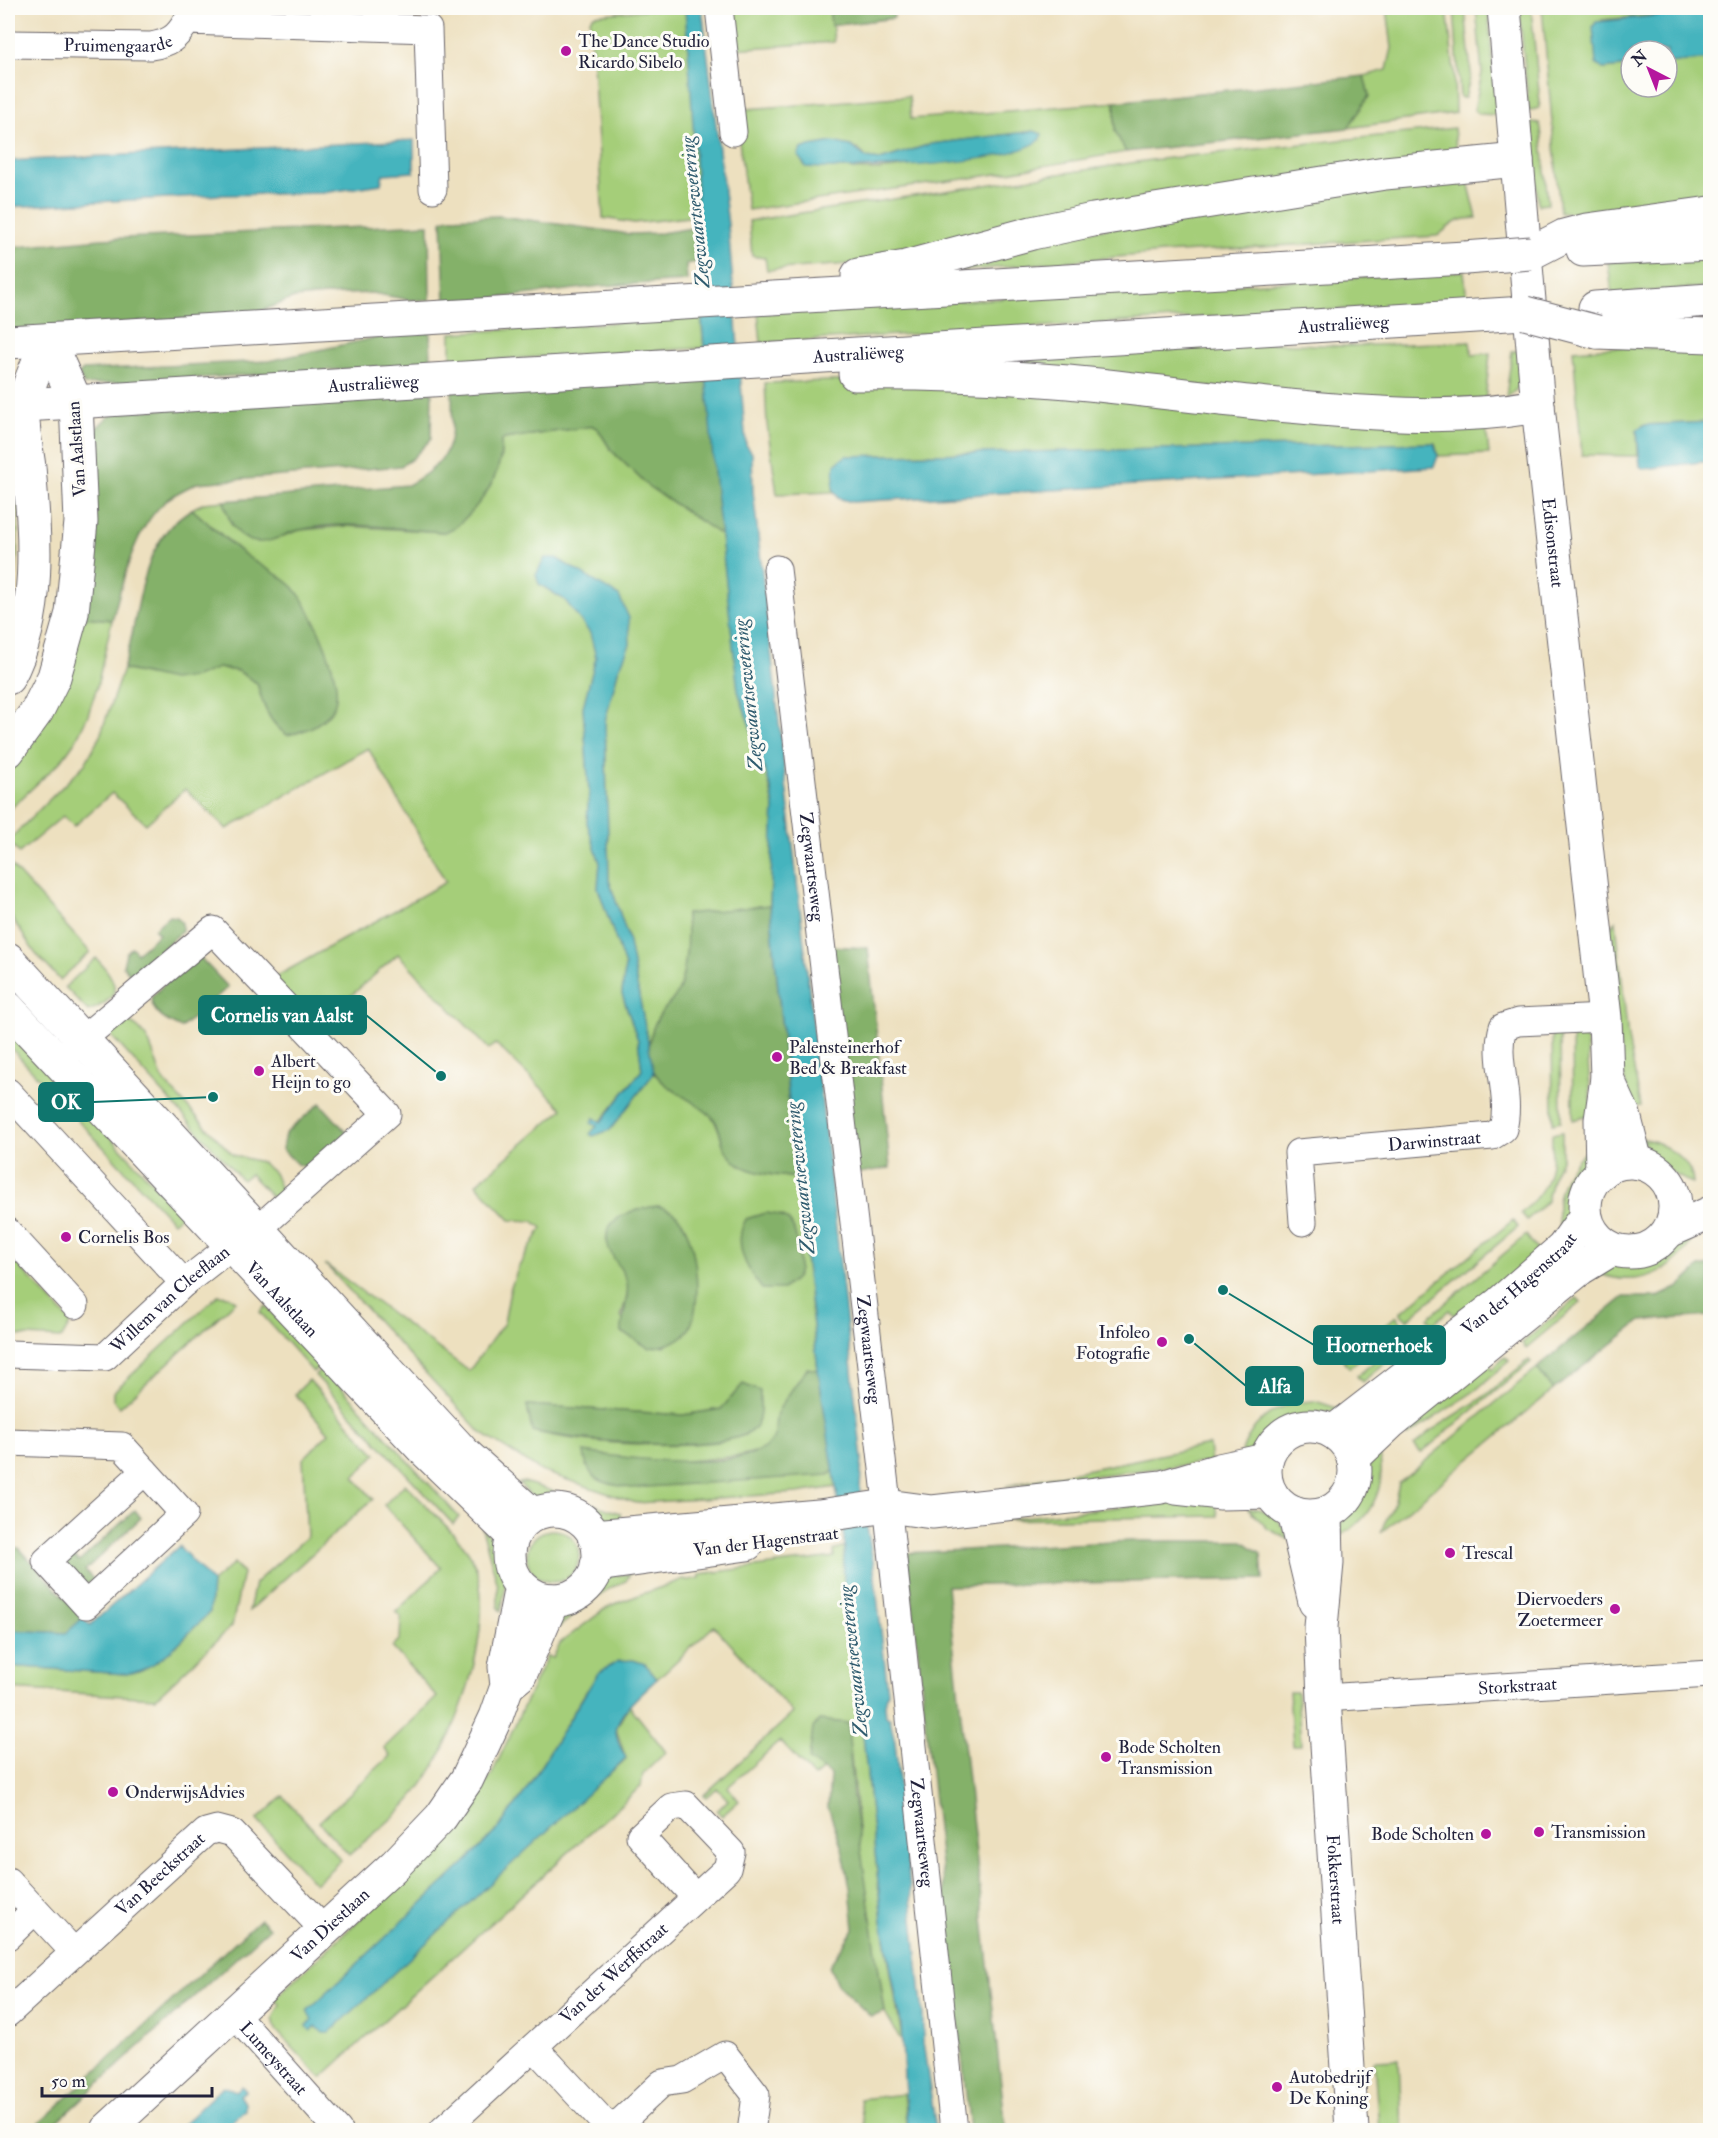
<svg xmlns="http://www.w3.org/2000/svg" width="1718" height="2138" viewBox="0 0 1718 2138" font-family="'IM FELL Double Pica',serif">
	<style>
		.green { fill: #a5ce79; stroke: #64785a; stroke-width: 1.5; fill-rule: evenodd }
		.forest { fill: #84b169; stroke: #536a52; stroke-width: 1.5 }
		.water { fill: #45b4be; stroke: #346b7c; stroke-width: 1.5 }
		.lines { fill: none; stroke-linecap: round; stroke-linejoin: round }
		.minor-casing { stroke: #696469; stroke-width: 29 }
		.tertiary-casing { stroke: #696469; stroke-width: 35 }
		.primary-casing { stroke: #696469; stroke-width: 35 }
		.minor { stroke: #fff; stroke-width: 27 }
		.tertiary { stroke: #fff; stroke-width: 33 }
		.primary { stroke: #fff; stroke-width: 33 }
		.primary-bridge-casing { stroke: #696469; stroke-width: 35; stroke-linecap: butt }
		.primary-bridge { stroke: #fff; stroke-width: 33 }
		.poi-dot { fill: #b5179e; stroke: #fdfcf7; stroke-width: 2 }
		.labels { text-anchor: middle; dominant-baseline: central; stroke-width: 6; stroke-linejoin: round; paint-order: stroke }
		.street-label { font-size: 18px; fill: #22223b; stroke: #fdfcf7 }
		.poi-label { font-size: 18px; fill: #22223b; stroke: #fdfcf7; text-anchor: start }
		.water-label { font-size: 20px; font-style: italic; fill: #305c6f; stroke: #fdfcf7 }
		.leader { fill: none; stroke: #0f766e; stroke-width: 2 }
		.callout-dot { fill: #0f766e; stroke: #fdfcf7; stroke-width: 2 }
		.callout { fill: #0f766e; stroke: #0f766e; stroke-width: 2 }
		.callout-label { font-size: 20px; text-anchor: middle; font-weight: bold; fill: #fff }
	</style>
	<rect width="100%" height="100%" fill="#fdfcf7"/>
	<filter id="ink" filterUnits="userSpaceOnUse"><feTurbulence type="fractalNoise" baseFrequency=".0167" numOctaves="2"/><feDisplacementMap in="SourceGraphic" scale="12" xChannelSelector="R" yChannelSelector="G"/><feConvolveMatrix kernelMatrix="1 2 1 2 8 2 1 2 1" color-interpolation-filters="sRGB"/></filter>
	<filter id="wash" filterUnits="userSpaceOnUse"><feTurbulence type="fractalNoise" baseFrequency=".008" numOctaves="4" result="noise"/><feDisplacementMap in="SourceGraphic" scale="24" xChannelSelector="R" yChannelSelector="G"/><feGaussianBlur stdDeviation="1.35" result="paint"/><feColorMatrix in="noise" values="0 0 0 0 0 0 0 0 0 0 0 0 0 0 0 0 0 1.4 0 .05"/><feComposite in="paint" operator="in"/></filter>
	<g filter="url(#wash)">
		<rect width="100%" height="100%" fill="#ede0bf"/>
		<path class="green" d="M660,8H685L697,160V216L634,223L603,218L590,19L594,15Z
			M730,8H831L834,42L734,49Z
			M1387,8H1447L1454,72L1455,113L1348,128L1369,96L1364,76L1387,70L1392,48Z
			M1454,8H1465L1471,74L1465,98H1460Z
			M1476,8H1488L1497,115L1479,114L1474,110L1482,73Z
			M1519,8H1531L1540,103L1539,108L1529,111Z
			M1542,8H1710V10L1602,20L1603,69L1631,66V87H1667V63L1710,59V200L1606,213H1560Z
			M909,96L911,119L1115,102V131L1126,152L978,177L748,210L735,110ZM1021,133C973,147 902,176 853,169C836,167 817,156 801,149L816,145L858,149L867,158L880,160L931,144Z
			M1531,122L1539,123L1541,128L1548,204L1538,205Z
			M1454,128L1457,158L890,261L767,270L765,258L752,256L749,221L1151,160Z
			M1466,173L1477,218C1453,219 1454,224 1437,236L1163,253L911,275L1031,240Z
			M1710,257V287L1612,294L1608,262Z
			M1464,271L1467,302L761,343L758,313Z
			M701,317L704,348L451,362V333Z
			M1470,342L1472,355L1490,353L1485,402L1423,404L934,366L1270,343L1343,346Z
			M1617,347L1710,351V422L1644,425L1637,430L1638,456L1582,455L1573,350Z
			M1512,351H1521C1521,368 1526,389 1506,397Z
			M862,380L1486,426L1489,454L1438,456L1435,443L847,456L833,488L834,492L777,494L767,424L765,383Z
			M593,426L598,429L611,450L648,486L721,535L728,596L774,806L770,905L686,915C688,941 691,978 674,1001C659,1021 652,1020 649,1049L628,938L609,880L605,721L618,671L630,644L575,570L557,558L539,584L565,600L591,633L596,658L583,707L589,791L587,823L600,863L598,888L625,966L622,994L638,1040L642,1070L600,1122L594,1118L597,1126L593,1136L610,1129L654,1073C668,1088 687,1094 703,1107C715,1117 718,1128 723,1142C732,1173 769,1173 796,1178L818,1370L807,1369L777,1414L776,1432L771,1443L762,1450L739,1456L668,1463L631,1460L585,1466L829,1475L834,1470L836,1487L797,1493L636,1503L541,1471L481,1433L325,1264L469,1371L504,1323L510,1290L519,1266L542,1228L533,1221L510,1220L476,1184L563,1109L496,1044L489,1049L398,954L317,1026L270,980L446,882L368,748L227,829L185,789L146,824L112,793L74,826L63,816L19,853L8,841L85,764L100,736L123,669L148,675L195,677L217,668L238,671L257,683C263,705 268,722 287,735L316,623L294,588L246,556L192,509L203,503L224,501L231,524L250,540H272L300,530L345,526L444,532L458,525L470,511L502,456L501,442L504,439ZM765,1213C771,1214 779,1214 784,1217C799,1227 800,1260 797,1276ZM606,1238L687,1332L665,1346L621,1317C623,1308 628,1297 628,1288C628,1274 610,1253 606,1238ZM527,1405L683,1415L721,1409L747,1434C698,1452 583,1444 532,1431Z
			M8,446C21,481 18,539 16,576L8,585Z
			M85,617L112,620L97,687L88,715L76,740L61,761L8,811V765Z
			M8,862L90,952L60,980L35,953L8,912Z
			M1616,921L1628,1038L1641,1106L1631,1107L1622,1069L1607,930Z
			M96,958C119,982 124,998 88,1011L65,987Z
			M125,1021C154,1030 152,1061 165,1083L233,1155L261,1162L274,1173L281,1189L277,1202L250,1174L242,1180L106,1030L113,1023Z
			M8,1025L182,1215L173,1222L8,1045Z
			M1552,1029H1560L1561,1121L1553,1123Z
			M1572,1030L1586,1032L1592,1115L1573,1120Z
			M1562,1132V1157L1552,1179L1547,1201L1527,1220L1521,1213C1551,1186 1552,1172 1552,1134Z
			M1641,1138C1662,1142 1692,1159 1693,1183C1671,1176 1652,1157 1641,1138Z
			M1594,1145L1586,1170L1574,1189L1571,1213L1561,1233C1551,1196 1564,1166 1594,1145Z
			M1513,1220L1518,1227L1407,1320L1400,1313Z
			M1526,1235L1541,1255L1454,1315L1449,1310L1433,1324L1428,1318Z
			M1694,1236C1675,1273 1637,1289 1598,1273L1618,1264L1648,1261L1672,1245Z
			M8,1254L71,1322L62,1338L8,1335Z
			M218,1295L229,1296L236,1301L120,1407L113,1400V1392Z
			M1577,1298L1581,1302L1526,1348L1522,1343Z
			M266,1306L320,1365L313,1372L260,1312Z
			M1396,1316L1402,1324L1350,1368L1343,1360Z
			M1409,1333L1414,1339L1362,1382L1357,1376Z
			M1505,1357L1509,1361L1476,1390L1407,1436L1398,1426L1487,1363L1492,1369Z
			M1529,1360L1531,1362L1421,1453L1414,1445L1432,1430L1482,1398Z
			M323,1367L459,1517L453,1524L315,1375Z
			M1537,1368L1553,1390L1380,1533L1395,1501L1399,1483Z
			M309,1380L376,1454L354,1477L373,1499L249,1611L255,1583L307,1537L303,1459L329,1433L295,1394Z
			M1315,1401L1340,1409C1323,1416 1306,1412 1289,1419C1275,1425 1269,1437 1258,1447C1254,1450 1246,1452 1241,1455C1251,1419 1279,1402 1315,1401Z
			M1209,1445L1211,1462L1006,1486Z
			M1377,1447C1389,1482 1374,1516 1342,1535L1339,1526C1347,1514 1358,1506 1364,1492C1370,1475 1366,1464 1377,1447Z
			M524,1482L620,1513L623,1524L597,1520L568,1502L533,1498L519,1483Z
			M405,1484C421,1501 463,1540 472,1558C502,1619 454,1752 410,1800C393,1820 369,1837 349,1855L319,1822L390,1756L384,1748L437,1697L392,1647L400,1639L401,1617L396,1612L441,1568L384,1505Z
			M1216,1501L1218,1516L995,1520L1167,1502Z
			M1248,1508C1273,1509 1279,1519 1290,1540L1268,1529Z
			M482,1528L497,1542L499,1563L506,1583L501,1612L498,1608V1586Z
			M527 1556a26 26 0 1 1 52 0a26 26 0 1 1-52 0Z
			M845,1546C837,1610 864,1671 863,1734L882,1921L903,2044L885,2012L860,1848L850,1747L814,1777L780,1741L728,1787L739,1801L722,1816L717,1811L728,1800L717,1788L707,1797L704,1795L793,1713L714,1626L657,1679L645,1664L587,1690L525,1792L497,1830L307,2026L316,2025L626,1759L616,1729L629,1705L666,1752L643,1774L641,1786L321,2078L276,2030L273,2018L280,2004L275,1998L442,1843L464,1816L491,1776L547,1656L553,1658L560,1643L609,1606L684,1579L685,1581L700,1578V1574L834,1557V1550Z
			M234,1563L243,1573L232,1626L156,1698L8,1689V1666L126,1674C160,1670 186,1634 210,1612L212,1582Z
			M630,1574L626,1581L610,1588L556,1629L560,1614L587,1598L609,1576Z
			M1289,1692H1297L1301,1745H1293Z
			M283,1796L341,1860L315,1884L257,1820Z
			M1399,2060L1402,2130H1379L1374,2061Z
			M903,2094L907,2130H864L860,2099Z"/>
		<path class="forest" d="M829,8H893L894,18L831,26Z
			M1364,76L1369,96L1348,128L1126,152L1115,131V102Z
			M500,216L630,234L661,233L699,227V232L695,236L697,262L686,264L687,281L601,286L445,304L442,221L448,218Z
			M429,224L430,300H410L372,293L326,295L294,298L251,315L8,330V248L101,239Z
			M401,332H430L431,364L84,385L79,374L83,370L269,361Z
			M706,375L721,535L648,486L611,450L598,429L593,426L504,439L501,442C504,476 478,509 452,530L444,532C398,530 345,519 300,530C284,533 269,546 251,541C234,535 227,516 224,501L408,485C455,459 453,441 452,391Z
			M432,392L431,439L412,459L401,466L197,483C187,488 176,493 168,499C133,528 124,579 112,620L85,617L92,432L108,417L118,412Z
			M192,509C210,525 228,543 248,557C262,567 282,575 294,588C311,607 347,684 333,708C323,724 304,732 287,735C268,722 263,705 257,683L238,671L218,668L195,677L172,680L123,669C141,617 137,540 192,509Z
			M770,905L796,1178C770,1174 737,1175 724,1147C720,1137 720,1125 713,1118C697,1101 665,1090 655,1073C644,1057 649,1032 659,1016C666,1005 676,1000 680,987C687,962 688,940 686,914Z
			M169,916L177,917L182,923V931L137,972L129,973L123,966L126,953L132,947L137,953L159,934L154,929Z
			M828,946L868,948L890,1168L854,1174Z
			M195,952L228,987L181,1028C166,1021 153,1015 151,998Z
			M320,1103L350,1136L315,1168L298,1165L282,1149L285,1134Z
			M658,1206C668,1208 675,1212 681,1220C697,1243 704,1309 687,1332C678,1343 662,1346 649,1348L622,1332C621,1317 630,1297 627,1282C624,1272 616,1263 611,1253C594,1219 632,1209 658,1206Z
			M765,1213C775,1214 785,1215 791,1224C797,1232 802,1267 797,1276C794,1281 787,1285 783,1289H762C746,1268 732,1244 746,1219Z
			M1710,1265V1316L1641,1321L1553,1390L1537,1368L1624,1297H1658L1679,1287L1700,1267Z
			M807,1368L818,1370L834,1470L829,1475L631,1488C605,1483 587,1483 584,1452C623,1458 740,1473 769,1444C779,1435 773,1425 777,1414C781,1403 800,1379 807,1368Z
			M743,1384L760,1391C760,1403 762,1418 755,1427C734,1457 567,1440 532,1431L527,1405L683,1415L721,1409Z
			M135,1510L141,1518L85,1570L95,1581L84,1584L65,1564L69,1552L79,1562Z
			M1131,1541H1243L1261,1554L1263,1579L947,1586L1006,2130H970L907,1553Z
			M8,1547L19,1548L83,1618L67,1633L8,1630Z
			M819,1720L848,1723L853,1797L885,2012L871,2017L837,1984L829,1966L854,1929L850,1887L842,1848L828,1807L830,1775L809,1760L813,1728Z
			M260,1919L269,1928L48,2130H32Z"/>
		<path class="water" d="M685,8H702L728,225L746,445L752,453L753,491L862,1459L860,1488L873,1561L888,1692L885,1704L886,1716L890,1719L895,1742L923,2015V2042L936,2130H907L901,2024L882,1921L863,1734C864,1671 837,1610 845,1546L818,1370L796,1173L770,905L774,806L771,788L738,691L714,472L695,236L699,232C695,157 691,82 685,8Z
			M1710,10V59L1667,63V51H1631V66L1603,69L1596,64L1593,27L1596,22Z
			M1034,131L1042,134L1041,139C1011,166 850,171 806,167L798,156L801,149L810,146L833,142L851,146L867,158L880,160L931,144Z
			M414,140V172L383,174L381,184L323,193L221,195L8,207V161Z
			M1710,422V461L1644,469L1640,466L1637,430L1644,425Z
			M1434,443L1438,456L1434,467L852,502L838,498L833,488L835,464L846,456Z
			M545,558H556L619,596L629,618L630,644L618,671L605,721L609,880L628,938L654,1073L610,1130L593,1136L590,1134L597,1126L591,1123L594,1118L601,1122L642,1070L638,1040L622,994L625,966L598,888L600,863L587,823L589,791L583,707L596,657L590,633L565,600L539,584L536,575Z
			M179,1546L212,1582L210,1612C186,1634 160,1670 126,1674L8,1666V1630L66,1633L83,1618L90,1625Z
			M633,1660L645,1664L657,1679C644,1691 617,1713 616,1731C616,1741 622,1750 626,1758L329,2033H323L316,2026L311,2031L306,2026L312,2021L307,2011L466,1862L497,1830L525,1792L598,1673L618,1661Z
			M223,2086L236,2091L242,2086L246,2091L240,2095L245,2103V2110L224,2130H177Z"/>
	</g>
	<g filter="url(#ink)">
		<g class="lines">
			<defs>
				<g id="minor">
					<path d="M719,8L733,132"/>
					<path id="s1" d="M8,44L151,46C169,43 177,38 187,21L428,29L433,189"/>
					<path id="s2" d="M777,569L886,1494L954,2130"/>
					<path d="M8,1092L184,1283"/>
					<path id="s3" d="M1303,1222L1298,1153L1492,1136L1503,1129C1512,1094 1493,1061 1503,1027L1518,1022L1605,1018"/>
					<path d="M8,1232L75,1305"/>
					<path id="s4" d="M8,1354L105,1357L184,1283L230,1247L258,1229L387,1114L213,930L67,1052"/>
					<path d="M8,1442L122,1446L184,1514L86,1605L46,1561L145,1471"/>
					<path id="s5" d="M1324,1698L1710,1674"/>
					<path d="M8,1881L74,1952"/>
					<path d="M8,1936L34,1911"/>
					<path id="s6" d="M8,2013L206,1832L217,1829L232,1833L325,1931"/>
					<path id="s7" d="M235,2015L338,2130"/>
					<path d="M534,2047L611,2130"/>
					<path id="s8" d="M443,2130L727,1869L731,1852L686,1805L671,1807L640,1836L695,1897"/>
					<path d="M612,2130L662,2083L682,2080L725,2055L756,2095L752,2125"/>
				</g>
				<g id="tertiary">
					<path id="s9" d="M1504,8L1538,406L1605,1018L1607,1078L1601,1120L1602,1172"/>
					<path d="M8,678C42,615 35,536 29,467C27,450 20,420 24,404C28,382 40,360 48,340"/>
					<path d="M8,751L37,711L54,677L72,613L81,522L76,402L48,340"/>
					<path d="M8,959L464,1453L533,1515"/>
					<path id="s10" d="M8,1008L422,1448L513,1536"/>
					<path d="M1607,1078L1624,1115L1636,1162"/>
					<circle cx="1630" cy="1207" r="45"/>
					<path d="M1669,1231L1710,1213"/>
					<circle cx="1310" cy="1471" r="45"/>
					<path id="s11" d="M1333,1432L1500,1303L1563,1248L1585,1217"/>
					<path d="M1353,1458L1390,1423L1581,1268L1612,1249"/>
					<path d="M1176,1488L1221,1493L1270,1492"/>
					<circle cx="554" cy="1555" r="45"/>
					<path d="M1294,1513L1315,1602"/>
					<path id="s12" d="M1326,1514L1327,1563L1321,1627L1324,1698L1352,2130"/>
					<path d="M594,1536L819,1516L887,1506L932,1512L1162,1487L1219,1470L1266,1460"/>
					<path d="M597,1565L747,1544"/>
					<path d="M508,1685L520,1675L553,1600"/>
					<path id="s13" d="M107,2130L395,1865L441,1817L467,1779L496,1717L507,1686L505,1667L521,1586"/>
				</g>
				<g id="primary">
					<path d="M1583,250L1710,244"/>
					<path d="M1531,253L1564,236L1587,230L1710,213"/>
					<path d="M858,275L906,267L1032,233L1093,220L1385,173L1517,160"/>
					<path d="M1595,308L1710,300"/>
					<path d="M1597,332L1710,336"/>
					<path d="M8,342L1465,258"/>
					<path d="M855,374C926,373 997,376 1068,382C1152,390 1236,402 1321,409C1394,415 1465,419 1538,406"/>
					<path id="s14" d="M8,406L1525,313"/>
				</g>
			</defs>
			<use href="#minor" class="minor-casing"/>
			<use href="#tertiary" class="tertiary-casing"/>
			<use href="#primary" class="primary-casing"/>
			<use href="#minor" class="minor"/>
			<use href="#tertiary" class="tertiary"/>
			<use href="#primary" class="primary"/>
			<defs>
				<path id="primary-bridge" d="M1465,258L1531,253
					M1525,313L1597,332"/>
			</defs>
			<use href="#primary-bridge" class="primary-bridge-casing"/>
			<use href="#primary-bridge" class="primary-bridge"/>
		</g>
	</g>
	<g class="poi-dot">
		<circle cx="566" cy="51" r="6"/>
		<circle cx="777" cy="1057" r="6"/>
		<circle cx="259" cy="1071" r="6"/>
		<circle cx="66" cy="1237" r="6"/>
		<circle cx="1162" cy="1342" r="6"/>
		<circle cx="1450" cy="1553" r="6"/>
		<circle cx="1615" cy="1609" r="6"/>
		<circle cx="1106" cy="1757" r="6"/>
		<circle cx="113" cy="1792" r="6"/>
		<circle cx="1539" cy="1832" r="6"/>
		<circle cx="1486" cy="1834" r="6"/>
		<circle cx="1277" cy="2087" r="6"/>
	</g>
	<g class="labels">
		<g class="street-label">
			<text stroke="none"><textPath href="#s1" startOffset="110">Pruimengaarde</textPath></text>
			<text stroke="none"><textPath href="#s14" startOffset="1338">Australiëweg</textPath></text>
			<text stroke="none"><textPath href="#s14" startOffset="852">Australiëweg</textPath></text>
			<text stroke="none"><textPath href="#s14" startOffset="366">Australiëweg</textPath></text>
			<text transform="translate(77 449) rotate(-94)">Van Aalstlaan</text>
			<text stroke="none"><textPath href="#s9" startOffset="537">Edisonstraat</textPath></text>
			<text stroke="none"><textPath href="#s2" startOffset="300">Zegwaartseweg</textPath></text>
			<text stroke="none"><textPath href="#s3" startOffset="206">Darwinstraat</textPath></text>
			<text stroke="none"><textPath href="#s11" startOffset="238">Van der Hagenstraat</textPath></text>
			<text stroke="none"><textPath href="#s4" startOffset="184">Willem van Cleeflaan</textPath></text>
			<text stroke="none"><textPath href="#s10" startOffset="400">Van Aalstlaan</textPath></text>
			<text stroke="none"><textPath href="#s2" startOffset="786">Zegwaartseweg</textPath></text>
			<text transform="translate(766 1542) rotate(-7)">Van der Hagenstraat</text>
			<text stroke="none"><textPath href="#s5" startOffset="194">Storkstraat</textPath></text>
			<text stroke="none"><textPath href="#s2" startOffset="1272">Zegwaartseweg</textPath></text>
			<text stroke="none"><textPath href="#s6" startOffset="206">Van Beeckstraat</textPath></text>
			<text stroke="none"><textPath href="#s12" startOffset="366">Fokkerstraat</textPath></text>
			<text stroke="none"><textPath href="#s13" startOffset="303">Van Diestlaan</textPath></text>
			<text stroke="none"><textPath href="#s8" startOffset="232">Van der Werffstraat</textPath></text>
			<text stroke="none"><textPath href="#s7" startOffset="58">Lumeystraat</textPath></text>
		</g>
		<g class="poi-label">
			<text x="578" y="41">The Dance Studio<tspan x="578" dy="21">Ricardo Sibelo</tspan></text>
			<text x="789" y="1047">Palensteinerhof<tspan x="789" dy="21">Bed &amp; Breakfast</tspan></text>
			<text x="271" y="1061">Albert<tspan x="271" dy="21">Heijn to go</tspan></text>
			<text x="78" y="1237">Cornelis Bos</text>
			<text x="1150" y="1332" text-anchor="end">Infoleo<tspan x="1150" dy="21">Fotografie</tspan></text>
			<text x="1462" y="1553">Trescal</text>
			<text x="1603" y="1599" text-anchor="end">Diervoeders<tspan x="1603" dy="21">Zoetermeer</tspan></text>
			<text x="1118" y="1747">Bode Scholten<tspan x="1118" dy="21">Transmission</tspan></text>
			<text x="125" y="1792">OnderwijsAdvies</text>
			<text x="1551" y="1832">Transmission</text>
			<text x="1474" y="1834" text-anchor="end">Bode Scholten</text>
			<text x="1289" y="2077">Autobedrijf<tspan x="1289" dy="21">De Koning</tspan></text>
		</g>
		<g class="water-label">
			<text transform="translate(695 212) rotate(-96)">Zegwaartsewetering</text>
			<text transform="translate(748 695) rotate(-96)">Zegwaartsewetering</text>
			<text transform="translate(800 1178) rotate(-96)">Zegwaartsewetering</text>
			<text transform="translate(853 1661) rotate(-96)">Zegwaartsewetering</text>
		</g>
	</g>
	<path class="leader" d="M441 1076L366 1015M213 1097L93 1102M1223 1290L1314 1345M1189 1339L1246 1386"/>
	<g class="callout-dot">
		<circle cx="441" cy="1076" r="6"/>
		<circle cx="213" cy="1097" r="6"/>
		<circle cx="1223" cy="1290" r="6"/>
		<circle cx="1189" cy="1339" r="6"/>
	</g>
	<g class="callout">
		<rect x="199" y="996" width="167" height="38" rx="6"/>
		<rect x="39" y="1083" width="54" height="38" rx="6"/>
		<rect x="1314" y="1326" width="131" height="38" rx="6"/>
		<rect x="1246" y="1367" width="57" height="38" rx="6"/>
	</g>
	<g class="callout-label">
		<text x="282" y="1022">Cornelis van Aalst</text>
		<text x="66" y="1109">OK</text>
		<text x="1379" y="1352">Hoornerhoek</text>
		<text x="1275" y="1393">Alfa</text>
	</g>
	<rect width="1718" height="2138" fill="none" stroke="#fdfcf7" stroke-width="30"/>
	<g transform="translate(1649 69) rotate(318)"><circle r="28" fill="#fdfcf7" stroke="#a5a5ac" stroke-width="1.5"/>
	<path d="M0-4.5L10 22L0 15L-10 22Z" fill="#b5179e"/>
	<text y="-9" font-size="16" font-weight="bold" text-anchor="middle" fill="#22223b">N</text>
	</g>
	<path d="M42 2087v9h170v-9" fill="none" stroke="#22223b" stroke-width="3"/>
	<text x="51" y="2087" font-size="18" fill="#22223b" stroke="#fdfcf7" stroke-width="4.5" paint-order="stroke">50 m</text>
</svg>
